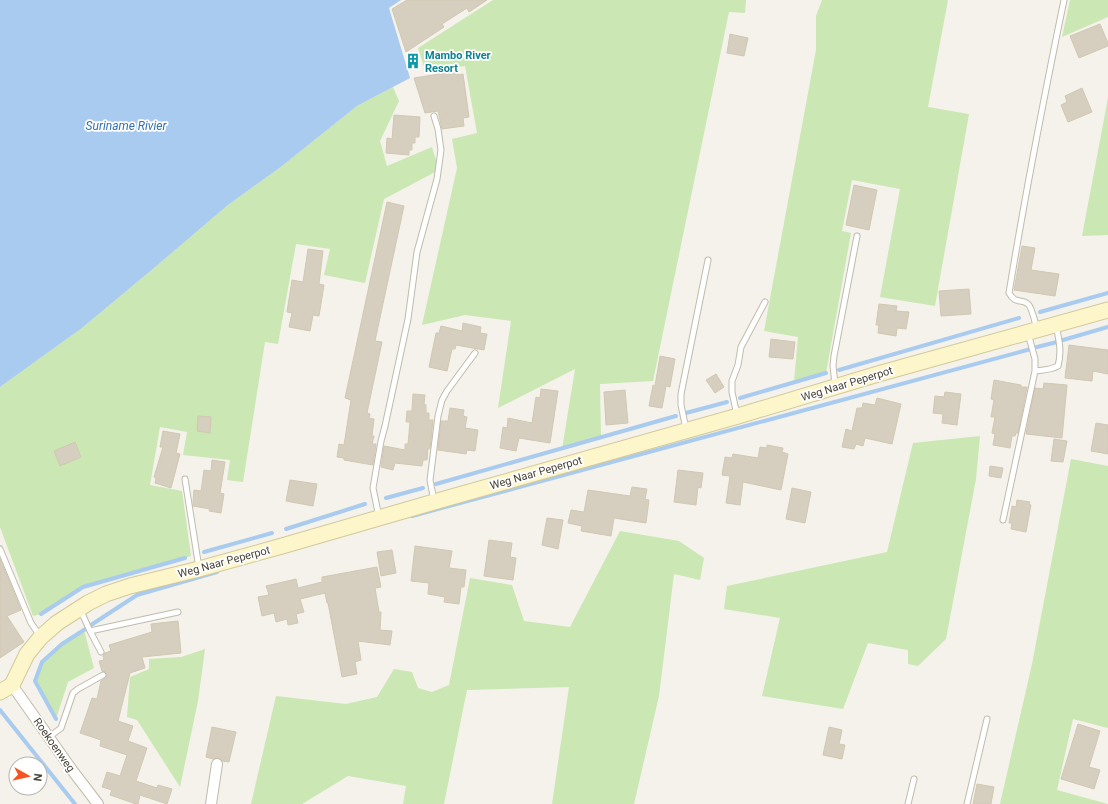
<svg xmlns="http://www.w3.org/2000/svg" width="1108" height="804" viewBox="0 0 1108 804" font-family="Roboto,sans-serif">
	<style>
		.green { fill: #cbe7b3 }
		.water { fill: #a8cbef }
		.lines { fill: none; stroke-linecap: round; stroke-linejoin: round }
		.stream { stroke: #a8cbef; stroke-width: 4 }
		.building { fill: #d6cfbf; stroke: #d1c8b2 }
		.lane-casing { stroke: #c0bbac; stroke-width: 7 }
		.street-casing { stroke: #c0bbac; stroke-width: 12 }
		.secondary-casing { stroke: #d3c99a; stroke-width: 17 }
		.lane { stroke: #fff; stroke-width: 5 }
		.street { stroke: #fff; stroke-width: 10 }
		.secondary { stroke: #fdf6cb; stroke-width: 15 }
		.labels { text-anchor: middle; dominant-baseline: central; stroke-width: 3.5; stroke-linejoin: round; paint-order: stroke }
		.culture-label { font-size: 11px; font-weight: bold; fill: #0d838f; stroke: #fff; text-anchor: start }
		.street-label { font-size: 11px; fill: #484338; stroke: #fff }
		.water-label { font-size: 12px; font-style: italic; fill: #3271b3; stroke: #fff }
	</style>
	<rect width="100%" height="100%" fill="#f4f2ea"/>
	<path class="green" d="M493,0H746L745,13L729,12L653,381L600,384L601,438L562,449L575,369L498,408L511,321L465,315L422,325L457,168L452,139L477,133L465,66L426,73L418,48Z
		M822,0H948L928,107L969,114L935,306L880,297L900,189L852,180L842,231L851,233L826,373L794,382L798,337L764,331L816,50V16Z
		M1070,0H1108V17L1062,37Z
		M393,87L399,101L380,141L387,166L432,147L439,170L384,199L365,283L324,275L330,249L296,244L278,344L265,342L243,482L227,480L230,460L183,455L187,432L160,427L150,485L182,491L191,556L83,587L41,614L33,616L0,527V387L82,328L154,268L228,205L282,166L357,106Z
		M1108,97V235L1082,236L1105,114Z
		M980,436L976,479L946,639L918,666L908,664V650L868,643L843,709L762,696L780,618L724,609L727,586L887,552L913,443Z
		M1071,459L1108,466V728L1073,719L1057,790L1108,804H1000L1032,664Z
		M620,531L679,541L704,558L700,580L674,574L659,696L634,804H552L569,687L467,690L444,804H403L406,786L348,776L302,804H251L276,696L346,704L377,697L394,669L412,672L418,688L432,692L449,685L470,578L512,585L524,621L570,627Z
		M84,630L94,668L68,682L56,719L35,681L42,662L62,644Z
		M205,649L198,701L180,787L137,720L127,717L130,677L149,669V659L181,657Z"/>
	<path class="water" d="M0,0H401L389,8L410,78L357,106L282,166L228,205L154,268L82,328L0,387Z"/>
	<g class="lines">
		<path class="stream" d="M1040,312L1108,293
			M1063,340L1108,327
			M1037,347L1057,342
			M839,370L1019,318
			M740,398L826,373
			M686,413L727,402
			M436,484L676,416
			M386,498L423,488
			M412,516L1031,349
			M286,529L365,504
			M204,552L272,533
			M41,614L83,587L185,558
			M91,625L137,595L217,572
			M0,710L75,804
			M56,719L35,681L42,662L62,644L87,628"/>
	</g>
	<path class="building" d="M407,0H487L469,12L467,8L442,24L444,27L406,52L392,9Z
		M1100,24L1108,43V46L1079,58L1070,36Z
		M730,34L748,38L744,56L727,53Z
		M458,71V75L463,74L469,117L463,118L464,126L442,129L438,111L425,113L414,78Z
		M1082,88L1092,112L1068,122L1061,105L1067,102L1065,96Z
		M394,115L420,117L419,137H415V143H412V150H409V155L386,153L387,138L392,139Z
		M854,185L877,190L869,230L846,225Z
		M387,202L404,206L375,341L382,342L367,413L370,414L369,418L374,419L372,436H374L372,444H376L373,465L344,460V458L337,457L339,444L344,445L351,400L345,398Z
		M1022,246L1035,248L1031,270L1059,274L1055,296L1014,290Z
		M308,249L323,251L319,284L324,285L319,316L313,315L310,331L289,327L292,313L287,312L292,280L303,282Z
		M969,289L971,314L941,316L939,291Z
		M879,304L897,306L896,311L909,312L906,329L897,328L896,336L878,333L879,325H876Z
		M463,323L481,327L480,333L487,334L484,350L456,345L455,349H452L447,371L429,367L436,333H439L441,326L462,331Z
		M771,339L795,342L793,359L769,357Z
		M1069,345L1108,350V374L1093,371L1092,381L1065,378Z
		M660,356L675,359L670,387L666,386L662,408L649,406L653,385L655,386Z
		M716,374L724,387L715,393L706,380Z
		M994,380L1021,385V387H1027L1018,433H1016L1015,436H1012L1010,448L993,445L995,434L992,433L995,417H991L994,400L991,399Z
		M1044,383L1067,385L1062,438L1026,434L1035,388L1043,389Z
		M541,389L558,391L550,443L519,438L516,451L500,448L503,427L507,428L508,418L532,423L536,397L540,398Z
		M625,390L628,423L606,425L604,392Z
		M945,392L961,394L957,425L942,423L943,414L933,413L935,396L944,397Z
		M413,394L425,395L424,404L426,405V413H429V420H433L430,449L428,448L427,460H423L422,466L395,463L393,470L381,467L384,446L405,450V444H408L410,422H406L407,411H412Z
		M877,398L901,404L892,444L865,438L863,446L856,444L854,449L842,447L846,429L852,431L857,408H862L863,403L875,405Z
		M450,408L464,410L463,416L467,417L465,428L478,430L475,451L467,450L466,454L438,450L441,421H448Z
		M198,416L211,417L210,433L197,431Z
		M1096,423L1108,425V454L1091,451Z
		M163,431L180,434L176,453L180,454L171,488L155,483L156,478L154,477L163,447H160Z
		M1054,439L1067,441L1063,462L1051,461Z
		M75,442L81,457L60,466L54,451Z
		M767,445L783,448L782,452L788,454L781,490L743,482L740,505L726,503L730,476L722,475L725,457L732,458L733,454L758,458L760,447L767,448Z
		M212,460L225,462L220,493L224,494L221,513L209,511L210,509L193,506V502L194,490L201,491L204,470L211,471Z
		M990,466L1003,468L1001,478L989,476Z
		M678,470L703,473L701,488L698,487L696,505L674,502Z
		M290,480L317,484L313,506L286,501Z
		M632,487L647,489L645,499L649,500L646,523L614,518L611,536L581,531L582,526L568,523L571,510L584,512L588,490L630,496Z
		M792,488L811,492L805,523L786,519Z
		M1017,500L1030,502L1029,504L1031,505L1026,532L1011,529L1012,523H1009L1012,506L1016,507Z
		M547,518L563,520L558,549L542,545Z
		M489,540L512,543L510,557L516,558L513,580L484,576Z
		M415,546L452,551L449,568L466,570L464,587H461L459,604L444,602L445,597L428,594L429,583L411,581Z
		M392,550L396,573L381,576L377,552Z
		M0,559L21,610L7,616L24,642L0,658Z
		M377,567L381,587L375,588L379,612H381L380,630L392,631L390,645L358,641L361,660L355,662L357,674L342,677L328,603H327L325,593L300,599L304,612L296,614L298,623L288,625L287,619L276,622L274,613L262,616L258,597L269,595L266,586L296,579L298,588L322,582V577Z
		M178,621L181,653L142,657L145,668L130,673L118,721L133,726L128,741L147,748L136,781L157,788L158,785L172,789L167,804L140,795L138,804H136L110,795L112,790L102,787L107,772L120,776L127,755L100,746L101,740L80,733L92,698L97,699L101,681L107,677L106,673L102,671L99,661L104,660L103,656L105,653L111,651L109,645L152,632L151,624Z
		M1078,724L1100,731L1089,767L1100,770L1094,789L1061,779Z
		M212,727L236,732L229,762L222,761L218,758L213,759L206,757Z
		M829,727L842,730L839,744L845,745L842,759L823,755Z
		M977,784L994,787L991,804H973Z"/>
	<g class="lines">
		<defs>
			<path id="lane" d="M1037,329C1035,323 1032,307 1028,304C1021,298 1016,305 1009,293C1025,195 1044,97 1064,0
				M1035,371C1043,370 1051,370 1058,366C1062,351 1059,340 1056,325
				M835,384L833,366L834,356L857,236
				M737,415L732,392V381L738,365L741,347L765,302
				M686,429L681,405V394L708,260
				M185,479L199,568
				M434,501L430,480L438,416L442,400L447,391L475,353
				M379,517L373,488L381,441L385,426L408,319L417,252L437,179L441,150L438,129L434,116
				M1003,520L1035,371V359L1028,333
				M0,549L31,623L40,636
				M80,609L90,631L178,612
				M90,631L101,652
				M49,737L61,728L73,693L78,689L103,675
				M908,804L914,779
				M967,804L987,719"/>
			<path id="street" d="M12,685L72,770L98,804
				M211,804L217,764"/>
			<path id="secondary" d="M0,692L12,685L27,654L41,637L57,623L88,603L106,594L130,586L199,569L282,546L434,502L738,416L878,374L1108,310"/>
		</defs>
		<use href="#lane" class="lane-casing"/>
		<use href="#street" class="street-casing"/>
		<use href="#secondary" class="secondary-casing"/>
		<use href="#lane" class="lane"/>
		<use href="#street" class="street"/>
		<use href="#secondary" class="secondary"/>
	</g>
	<defs>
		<symbol id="building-bare" viewBox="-9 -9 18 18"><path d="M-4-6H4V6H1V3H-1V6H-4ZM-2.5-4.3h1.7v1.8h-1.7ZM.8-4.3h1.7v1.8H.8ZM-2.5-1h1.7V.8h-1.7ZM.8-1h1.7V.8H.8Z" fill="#0f9aa8" stroke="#fff" stroke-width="2.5" paint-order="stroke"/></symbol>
	</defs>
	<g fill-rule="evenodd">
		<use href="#building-bare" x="402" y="50" width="22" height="22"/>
	</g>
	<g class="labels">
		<g class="culture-label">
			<text x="425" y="55">Mambo River<tspan x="425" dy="13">Resort</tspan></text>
		</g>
		<g class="street-label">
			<text transform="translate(847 384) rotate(-17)">Weg Naar Peperpot</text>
			<text transform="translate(536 473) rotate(-16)">Weg Naar Peperpot</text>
			<text transform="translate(224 562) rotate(-15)">Weg Naar Peperpot</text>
			<text transform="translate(54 745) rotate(55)">Roekoenweg</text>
		</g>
		<g class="water-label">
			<text x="126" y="126">Suriname Rivier</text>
		</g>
	</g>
	<g transform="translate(28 776) rotate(98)"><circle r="19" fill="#ffffff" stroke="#b6b4af"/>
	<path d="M0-3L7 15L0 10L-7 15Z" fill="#f55320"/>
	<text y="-6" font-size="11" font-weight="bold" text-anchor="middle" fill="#484338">N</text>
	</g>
</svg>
